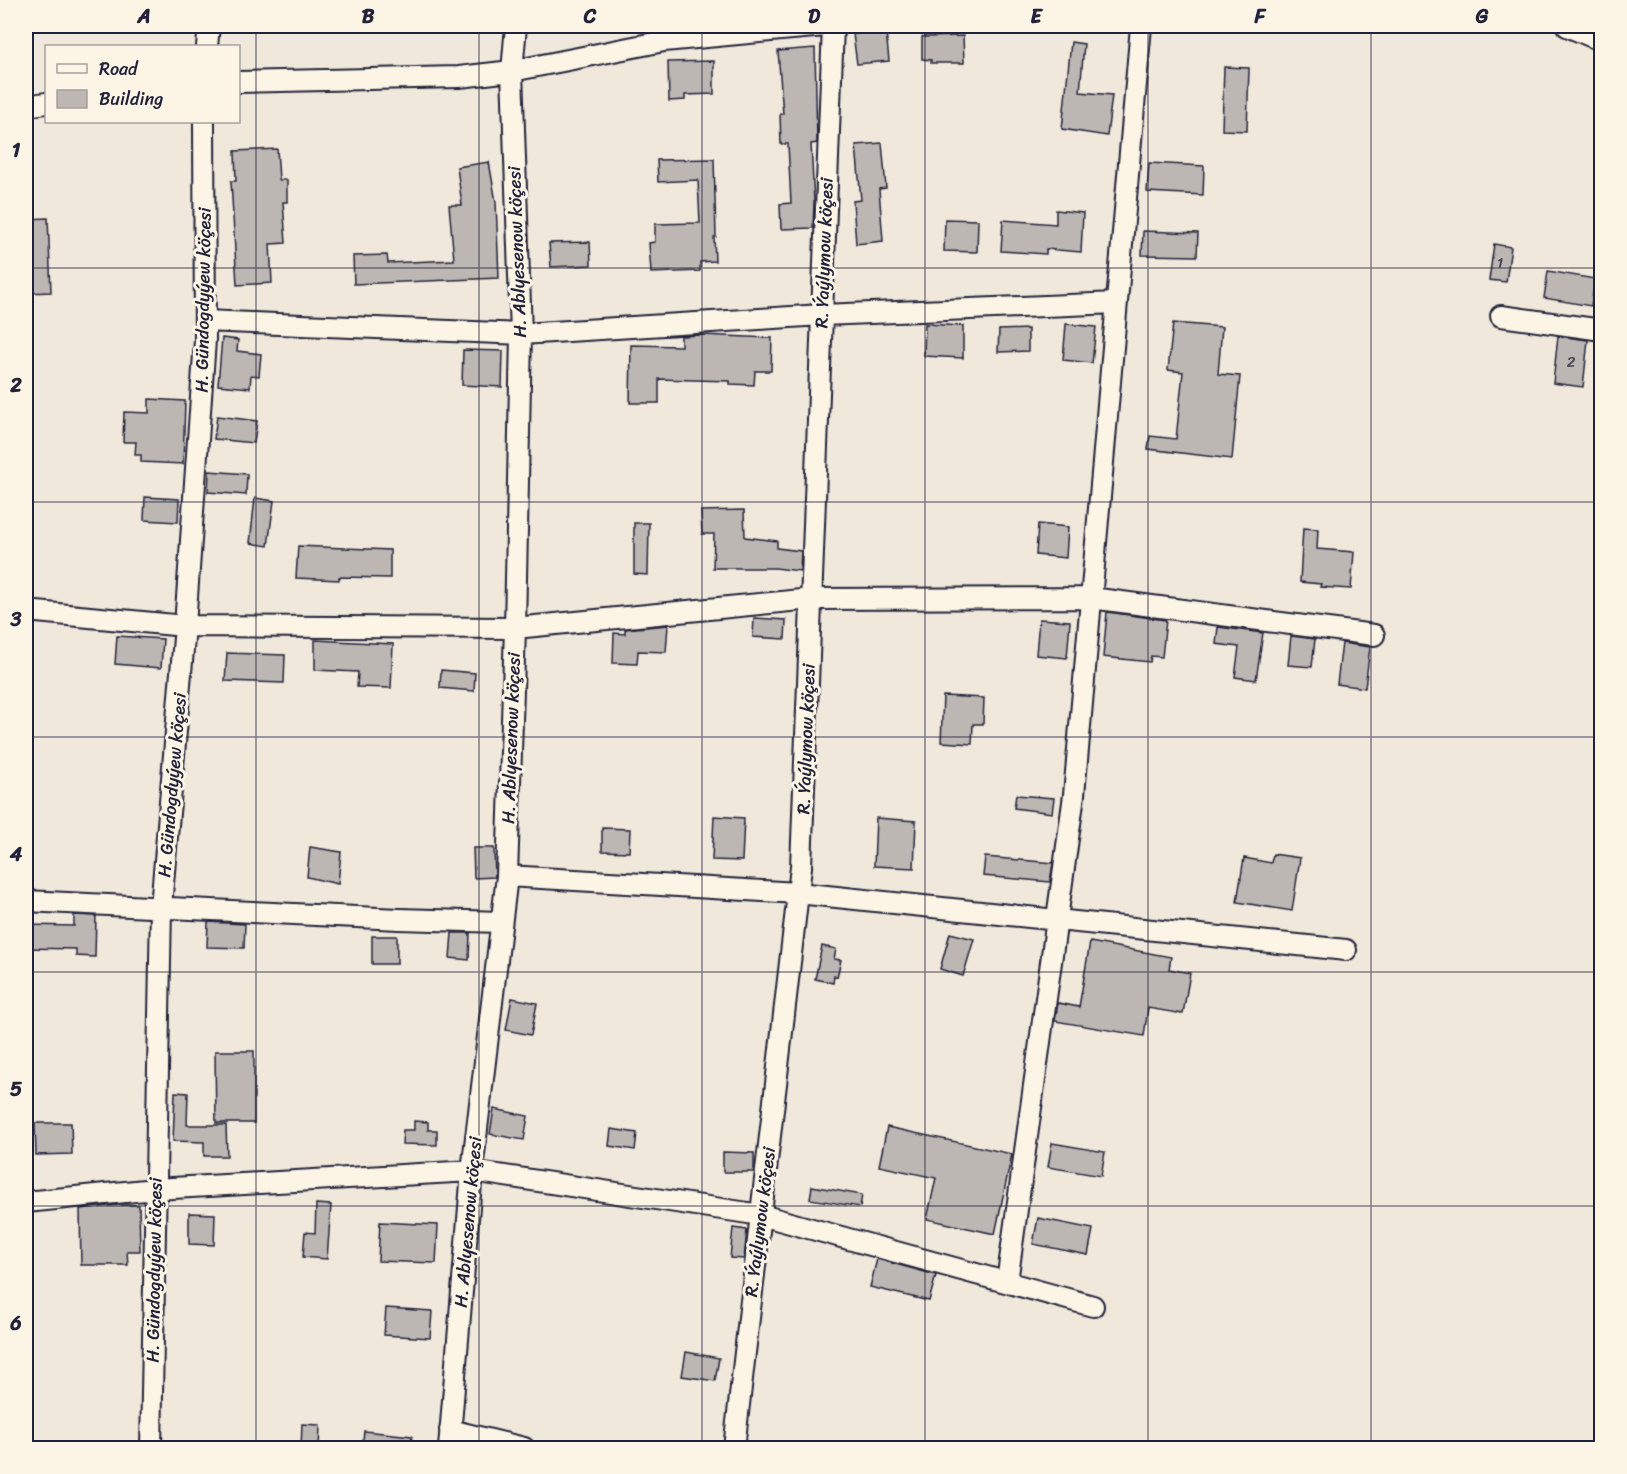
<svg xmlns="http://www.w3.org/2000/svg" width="1627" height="1474" viewBox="0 0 1627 1474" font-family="Sriracha,sans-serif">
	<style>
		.building { fill: #bcb7b3; stroke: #22223b; stroke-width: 1.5 }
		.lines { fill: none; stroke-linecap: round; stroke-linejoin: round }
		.minor-casing { stroke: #22223b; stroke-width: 24 }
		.minor { stroke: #fcf5e5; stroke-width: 20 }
		.grid { fill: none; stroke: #22223b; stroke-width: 1.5; stroke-opacity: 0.55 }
		.labels { text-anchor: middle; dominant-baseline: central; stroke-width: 6; stroke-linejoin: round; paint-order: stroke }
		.number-label { font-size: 15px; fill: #484759 }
		.street-label { font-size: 18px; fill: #22223b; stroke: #fcf5e5 }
		.neatline { fill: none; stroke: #22223b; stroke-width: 2 }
		.grid-label { font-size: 20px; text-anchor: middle; font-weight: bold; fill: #22223b }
	</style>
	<rect width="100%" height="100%" fill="#efe8db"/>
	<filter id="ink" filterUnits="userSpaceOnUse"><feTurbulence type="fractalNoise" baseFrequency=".0167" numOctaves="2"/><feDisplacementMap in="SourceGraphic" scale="12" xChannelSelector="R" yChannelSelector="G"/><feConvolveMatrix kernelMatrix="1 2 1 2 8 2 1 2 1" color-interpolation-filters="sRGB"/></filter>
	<g filter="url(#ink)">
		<path class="building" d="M886,31L889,61L857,64L853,34Z
			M963,36L964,63H931V60L922,59V37Z
			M1071,42L1084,44L1080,92L1112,95L1107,136L1062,129Z
			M815,48L817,143L811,144L814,202L813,228L781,229L780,204L791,203L788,144H781L780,114H783L778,51Z
			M714,61V94L685,95V100L669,101L668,62Z
			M1224,67L1249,68L1247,131L1222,130Z
			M882,143L886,188L879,189L883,241L856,244L853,201L861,200L856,145Z
			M277,149L279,180H287V202H283L286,243L270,244L272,283L237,285L231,181H236L235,151Z
			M714,159L716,237H714L715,261L700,262V271L651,273L649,243L655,242V224L700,223L698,180L658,182L657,160Z
			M489,162L496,202L499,278L354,284L353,256L387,255L388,263L454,260L449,205H462L457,167Z
			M1149,163L1204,166L1203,195L1147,192Z
			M1056,210L1083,213L1081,252L1046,249V254L1001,251L1003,220L1056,224Z
			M48,218L51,292L26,293V219Z
			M945,219L978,220L977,252L944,251Z
			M1143,231L1198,233L1197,256L1142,255Z
			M590,242L591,265L551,267L549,243Z
			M1494,244L1511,247L1506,282L1489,280Z
			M1548,271L1595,279L1591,306L1544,298Z
			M1173,323L1222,327L1218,374L1240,376L1232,459L1148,449L1150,436L1176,439L1183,372L1168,370Z
			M925,324L963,326V358L924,356Z
			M1066,324L1096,327L1092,363L1063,360Z
			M1028,329V351L998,352L999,330Z
			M701,335L772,338L771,371H755L754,385L730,384V381L659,379V403H630L631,345L681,346V336Z
			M1558,336L1588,340L1583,387L1553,383Z
			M222,338L238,340L237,351L261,354L259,376L251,375L250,388L218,385Z
			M463,350L503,351L502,387L462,385Z
			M149,399L185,401L183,464L141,462V455H135L136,442H123L124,412L149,413Z
			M217,416L257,421L254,443L214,439Z
			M209,471L247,474L246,495L208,492Z
			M145,497L179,499L178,522L144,520Z
			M255,498L274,501L268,546L250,543Z
			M744,510L745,537L777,541V548L801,551L800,571L775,568H713L714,534H702L701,511Z
			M634,523H649L648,575L634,574Z
			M1038,524L1068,527L1066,558L1036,555Z
			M1303,528L1318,529L1317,549L1354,552L1351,589L1320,587L1321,584L1300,582Z
			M298,546L390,550V578L339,577V580L296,578Z
			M1107,612L1166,620L1162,657L1151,656L1150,662L1103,657Z
			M754,618L786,620L785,639L753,637Z
			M1039,619L1070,621L1067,658L1036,655Z
			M668,625L666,652L638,651L637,664L613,663L614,633L625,634V629Z
			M1218,627L1263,633L1256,680L1235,677L1239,647L1216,644Z
			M117,636L163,639L161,668L115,664Z
			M1291,636L1315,639L1312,667L1288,665Z
			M315,640L393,644L391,688L357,687L358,672L315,670Z
			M1342,643L1370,647L1365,688L1337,684Z
			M227,653L285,655L284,683L225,681Z
			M441,670L475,673L474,691L440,688Z
			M943,696L984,698L983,724H973L972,744L941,742Z
			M1016,795L1054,798L1052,813L1014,808Z
			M714,816L744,818L742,861L712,860Z
			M876,818L916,821L914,868L874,866Z
			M602,828L630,829L629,852L602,851Z
			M310,847L341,852L338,884L307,877Z
			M473,848H494L495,877L474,878Z
			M1273,854L1300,858L1292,911L1237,902L1244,858L1271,863Z
			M985,857L1053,863L1050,882L983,876Z
			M74,915L96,916L95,957L76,956V949L26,948V925L74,926Z
			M208,922L245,924L244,948L207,947Z
			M452,933H470L469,960L450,958Z
			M950,933L974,939L963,976L940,969Z
			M372,936H397V964H372Z
			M1090,942L1171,957L1169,969L1190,973L1183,1014L1148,1008L1144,1036L1055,1021L1058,1003L1079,1007Z
			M822,946L836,949L834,959L841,960L837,977L834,976L833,983L815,979Z
			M512,998L537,1003L531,1035L506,1030Z
			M215,1051H254V1123H216Z
			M175,1092L188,1093L187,1125H226L227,1156H204V1142L173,1141Z
			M494,1109L528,1116L524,1140L490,1134Z
			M414,1121L428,1122V1130H437V1145L402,1144L403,1130H414Z
			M35,1123H71L72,1154L36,1155Z
			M887,1127L1012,1154L995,1234L927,1219L936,1178L879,1166Z
			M611,1129L637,1133L635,1150L609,1146Z
			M1052,1143L1105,1152L1101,1176L1048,1167Z
			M723,1152L754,1153V1172H723Z
			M812,1186L862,1195L860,1207L810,1199Z
			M316,1204L331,1205L327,1259L303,1257L305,1232L315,1233Z
			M118,1205H139L140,1251H127L128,1265H81L80,1209Z
			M189,1213L215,1214L214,1245L189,1244Z
			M1038,1218L1093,1229L1088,1255L1033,1244Z
			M380,1222L438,1225L436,1263L378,1261Z
			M733,1228L747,1230L744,1259L730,1258Z
			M877,1259L936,1275L929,1301L870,1287Z
			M386,1308L432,1311L430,1338L384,1335Z
			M686,1352L719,1358L715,1381L682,1376Z
			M302,1424L320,1425L319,1449H301Z
			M364,1431L412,1436L410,1449H362Z"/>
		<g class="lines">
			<defs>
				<path id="minor" d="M1567,26L1602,41
					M207,46L209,26
					M238,82L459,77L512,71L664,41L825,26
					M26,106L46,103
					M1501,316L1602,330
					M205,321L521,334L822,315L1117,303
					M26,611L185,626L515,628L811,599L1091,598L1374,635
					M507,876L798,893L1346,950
					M26,901L399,919L501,922
					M26,1202L155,1189L472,1171L761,1215L1093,1306
					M1007,1282L1074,795L1141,26
					M450,1430L524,1448
					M151,1448L161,907L185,626L205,340L204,122
					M449,1448L472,1171L507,876L515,628L521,334L512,71L516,26
					M734,1448L801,867L833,26"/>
			</defs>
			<use href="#minor" class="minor-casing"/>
			<use href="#minor" class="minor"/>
		</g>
	</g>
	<path class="grid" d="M256,26V1448M479,26V1448M702,26V1448M925,26V1448M1148,26V1448M1371,26V1448M26,268H1602M26,502H1602M26,737H1602M26,972H1602M26,1206H1602"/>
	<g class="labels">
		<g class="number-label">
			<text x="1500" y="263">1</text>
			<text x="1571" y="362">2</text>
		</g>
		<g class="street-label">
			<text transform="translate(517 252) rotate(-92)">H. Ablyesenow köçesi</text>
			<text transform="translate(824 253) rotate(-88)">R. Ýaýlymow köçesi</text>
			<text transform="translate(203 300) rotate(-89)">H. Gündogdyýew köçesi</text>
			<text transform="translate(511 738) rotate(-88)">H. Ablyesenow köçesi</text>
			<text transform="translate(806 739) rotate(-88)">R. Ýaýlymow köçesi</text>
			<text transform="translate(172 785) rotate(-85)">H. Gündogdyýew köçesi</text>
			<text transform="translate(468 1222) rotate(-85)">H. Ablyesenow köçesi</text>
			<text transform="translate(760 1222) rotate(-83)">R. Ýaýlymow köçesi</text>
			<text transform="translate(154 1270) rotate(-89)">H. Gündogdyýew köçesi</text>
		</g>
	</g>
	<rect width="1627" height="1474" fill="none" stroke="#fcf5e5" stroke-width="66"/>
	<rect x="45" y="45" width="195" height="78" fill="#fcf5e5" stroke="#a5a1a1" stroke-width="1.5"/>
	<rect x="57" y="64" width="30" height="9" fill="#fcf5e5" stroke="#a5a1a1" stroke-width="1.5"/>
	<text x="99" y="75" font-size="18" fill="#22223b">Road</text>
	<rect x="57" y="90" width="30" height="18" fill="#bcb7b3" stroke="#a5a1a1" stroke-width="1.5"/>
	<text x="99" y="105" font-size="18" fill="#22223b">Building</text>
	<rect x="33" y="33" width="1561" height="1408" class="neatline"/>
	<g class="grid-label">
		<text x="144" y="23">A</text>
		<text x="368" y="23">B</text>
		<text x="590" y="23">C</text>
		<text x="814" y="23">D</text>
		<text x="1036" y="23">E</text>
		<text x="1260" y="23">F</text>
		<text x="1482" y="23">G</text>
		<text x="16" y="157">1</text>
		<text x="16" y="392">2</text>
		<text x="16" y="626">3</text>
		<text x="16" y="861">4</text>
		<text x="16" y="1096">5</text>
		<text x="16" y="1330">6</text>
	</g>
</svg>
